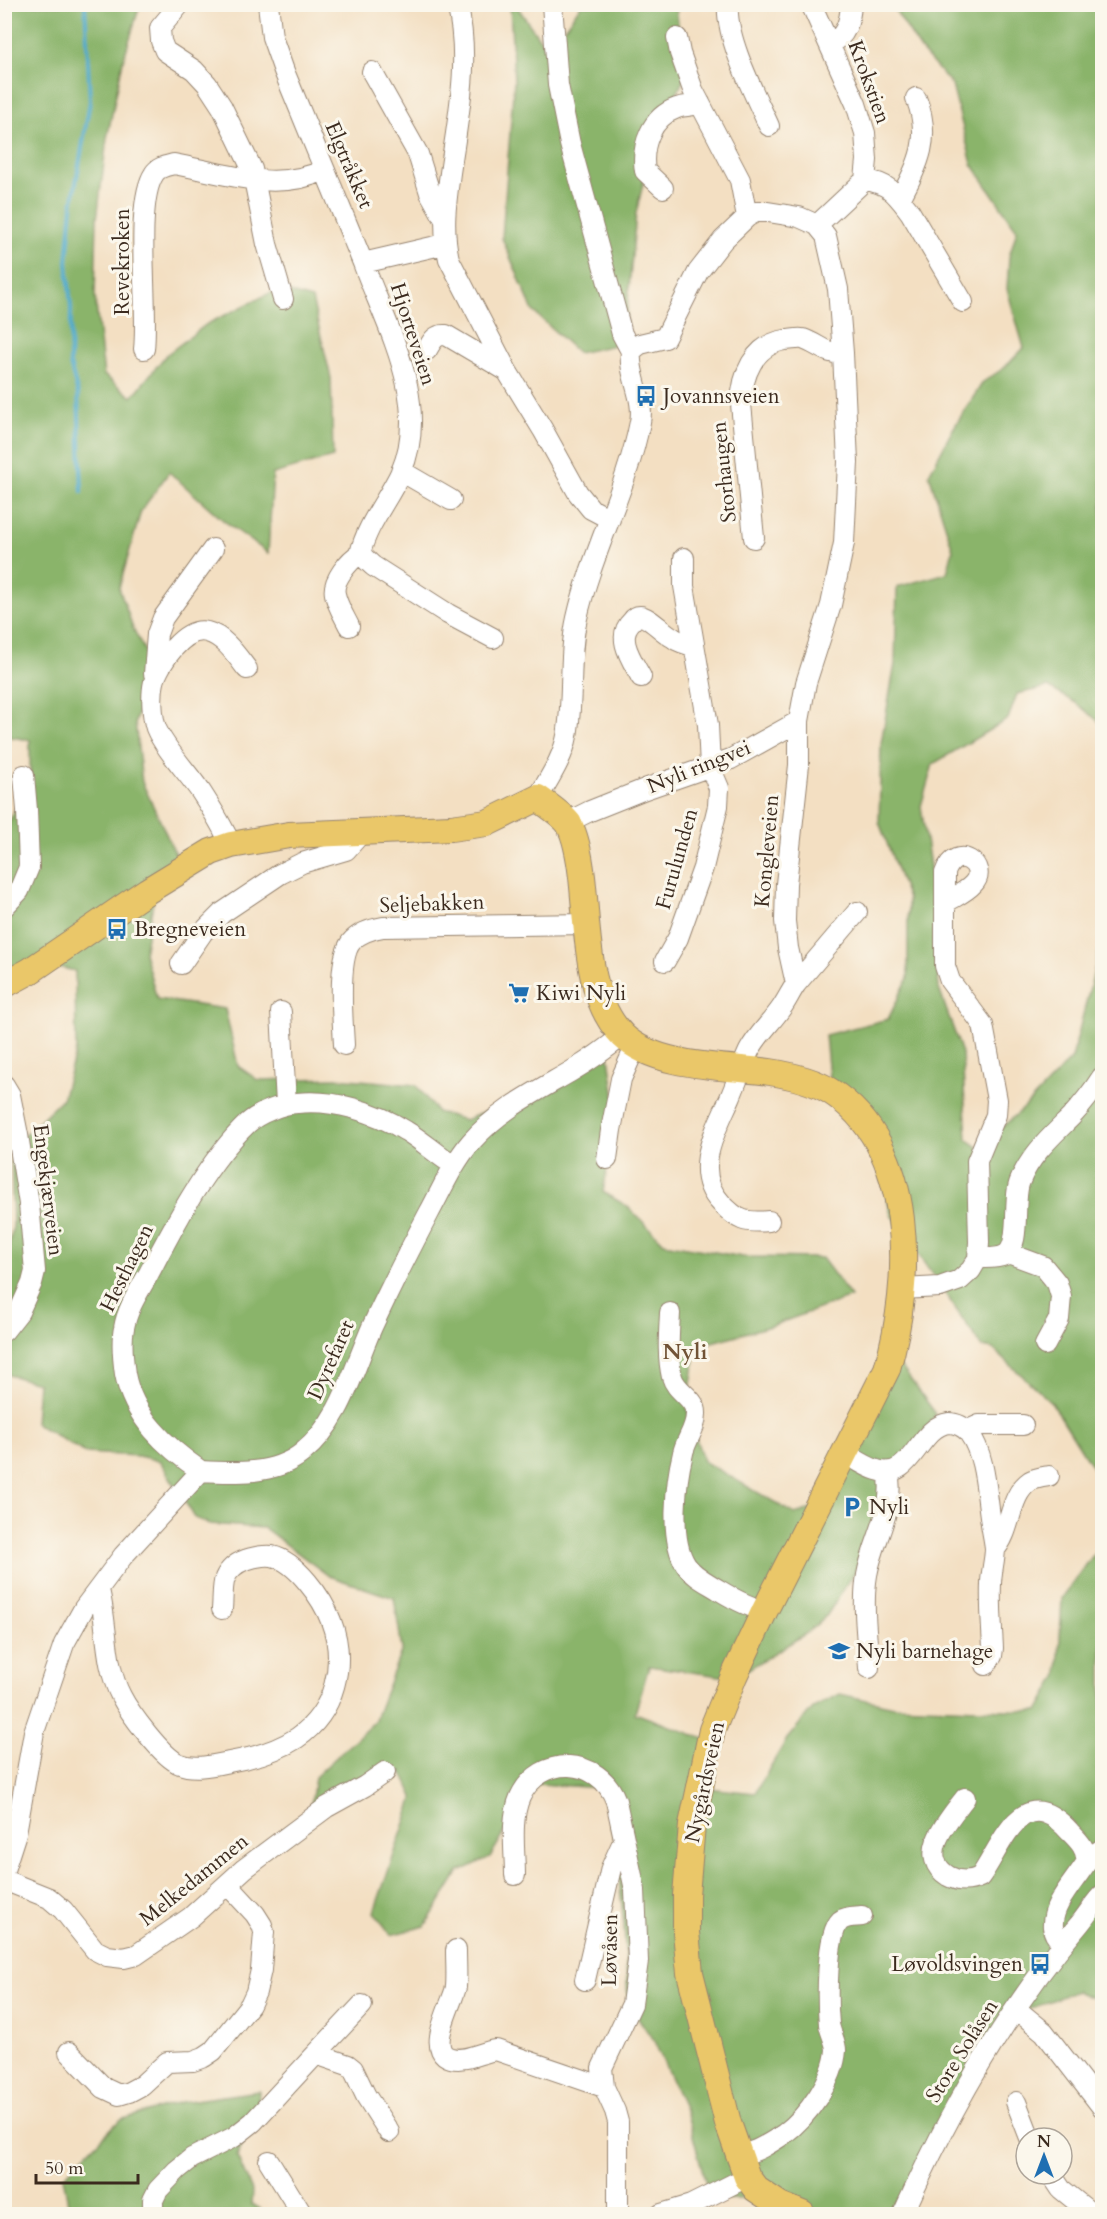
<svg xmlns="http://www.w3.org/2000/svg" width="1107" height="2219" viewBox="0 0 1107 2219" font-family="Cardo,serif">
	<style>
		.forest { fill: #8ab46b; stroke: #626f44; stroke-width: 1.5 }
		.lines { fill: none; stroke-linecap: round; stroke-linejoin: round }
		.stream { stroke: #4da9cb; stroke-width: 4 }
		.minor-casing { stroke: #978470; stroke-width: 22 }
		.major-casing { stroke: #978470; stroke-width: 28 }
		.minor { stroke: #fff; stroke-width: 20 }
		.major { stroke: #eac769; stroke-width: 26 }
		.labels { text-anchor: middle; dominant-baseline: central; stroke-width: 6; stroke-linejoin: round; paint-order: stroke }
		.street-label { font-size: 21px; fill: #3b2a1e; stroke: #fbf7ec }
		.poi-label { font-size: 21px; fill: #3b2a1e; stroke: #fbf7ec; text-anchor: start }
		.neighbourhood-label { font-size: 22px; font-weight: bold; fill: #715336; stroke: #fbf7ec }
	</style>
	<rect width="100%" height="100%" fill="#fbf7ec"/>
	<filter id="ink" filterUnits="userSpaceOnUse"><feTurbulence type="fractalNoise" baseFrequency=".0167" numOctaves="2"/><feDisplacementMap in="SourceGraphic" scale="12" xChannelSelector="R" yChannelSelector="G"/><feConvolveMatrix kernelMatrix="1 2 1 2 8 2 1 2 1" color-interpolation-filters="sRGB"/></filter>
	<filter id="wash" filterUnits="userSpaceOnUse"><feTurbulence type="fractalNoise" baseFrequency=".008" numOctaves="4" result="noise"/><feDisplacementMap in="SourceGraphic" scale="24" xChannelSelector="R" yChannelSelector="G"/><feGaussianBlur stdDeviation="1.35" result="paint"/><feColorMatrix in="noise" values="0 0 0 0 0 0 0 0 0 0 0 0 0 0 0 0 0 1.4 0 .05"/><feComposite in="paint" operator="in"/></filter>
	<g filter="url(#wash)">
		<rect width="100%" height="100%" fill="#f3dfc2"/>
		<path class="forest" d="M5,5H140L123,61L107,138L97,219L95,296L104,375L132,397L166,355L207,324L278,289L312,299L331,378L333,457L273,474L268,553L224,521L169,472L141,511L119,588L133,628L153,667L135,722L142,782L176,855L154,898L144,953L157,999L225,1009L238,1066L258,1080L337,1078L416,1085L437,1112L465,1120L540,1089L608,1050L617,1113L603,1192L627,1206L664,1243L743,1257L822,1258L851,1297L774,1325L697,1346L687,1409L703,1461L795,1514L815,1508L891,1353L936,1414L890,1489L860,1564L827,1615L807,1633L734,1678L649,1666L635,1713L710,1741L708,1788L755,1793L787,1739L813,1708L840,1694L894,1706L1038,1711L1058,1675L1062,1598L1102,1543V2005L1100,2001L1076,1991L1001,2020L900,2214H765L760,2199H728L708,2191L687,2114L654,2041L628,2003L624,1924L615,1843L603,1788L538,1784L514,1817L490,1857L459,1872L425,1926L391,1935L374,1912L414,1797L402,1771L331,1805H311L315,1777L374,1722L402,1649L394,1598L329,1576L264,1528L209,1524L195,1518L160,1461L138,1456L85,1453L35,1423L38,1383L5,1374V1267L13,1226L11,1148L62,1099L76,1050L75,971L49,965L5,997V831L30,777V740L4,736Z
			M510,5H516L548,51L581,5H676L684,79L654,138L636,213L624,343L578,353L533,311L502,238L514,80Z
			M894,5H1102V724L1076,703L1048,687L1017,694L1008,719L933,764L921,806L931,873L939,989L962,1053L967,1139L992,1157L994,1134L1024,1108L1072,1058L1102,940V1515L1094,1470L1052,1403L993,1349L982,1347L891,1215L874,1149L830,1088L825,1035L888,1019L908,978V899L879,822L881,743L895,664L897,587L947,573L953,550L929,474L953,429L983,382L1004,368L1024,348L1007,289L1009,257L1017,230L972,164L952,85L921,50L895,10Z
			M259,2091L257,2111L237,2156L252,2191L251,2204L259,2208L262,2214H70L63,2177L120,2120L181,2102Z"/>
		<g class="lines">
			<path class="stream" d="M82,492L78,394L70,364L71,308L67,262L72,206L90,101L85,4"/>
		</g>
	</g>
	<g filter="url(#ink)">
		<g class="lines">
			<defs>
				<path id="minor" d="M180,4L160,28L161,41L165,51L194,70L207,84L222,107L252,169L267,244L283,299
					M268,4L272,37L284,71L363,263L445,244
					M457,4C471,60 458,117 450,173C446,202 442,229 449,259L507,371L543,430L578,493L591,509L610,519
					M552,4L558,85L570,144L622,334L631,351
					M728,4C725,38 755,95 769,126
					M811,4L856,104L865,133L867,160L865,180
					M677,38L680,53L693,90L740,180L747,217
					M830,44C846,37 850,21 851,4
					M372,72L418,154L430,193L444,218
					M663,188L645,171C641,146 651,117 677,108C684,105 692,107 700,103
					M900,199C919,163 932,138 916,98
					M817,225L865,180C889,183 896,194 910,212L963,302
					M363,263C387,328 431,403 401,472C388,500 367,524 360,554L373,566L448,614L493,638
					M144,349C149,308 134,204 154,174C158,167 166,166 174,164C222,173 277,193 324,170
					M427,350C432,341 435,334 446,335L507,371
					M401,471L451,500
					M754,538L741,404C742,376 753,345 785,340C791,340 797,338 803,339C818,344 826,355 843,353
					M349,626C344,616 337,605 335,594C332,581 349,560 360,554
					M154,674L157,634L163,618L213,549
					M641,677C632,660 615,637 632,621C634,618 636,616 640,616C648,616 664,633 672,637C678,642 686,644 694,646
					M538,798C549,778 563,758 567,736C574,697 568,657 577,618C592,551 627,489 640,422C645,398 628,375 631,351L640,344L665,338L698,272L723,240L747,217L756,212H768L799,217L817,225L826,236L838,289L843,353L848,462L844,543L831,605L806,683L799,721L731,759L645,789L590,811L568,822
					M231,845C223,827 212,809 201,792C189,774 164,748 156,728C152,716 151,694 154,682C159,663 185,626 207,632C224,636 237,656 247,669
					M4,907L19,891L29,867L27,810L24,775
					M665,961L678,938L703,868L718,806L719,788L710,767L708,725L684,586V558
					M181,964L203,932L222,913L280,874L302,863L346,850L362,832
					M796,984L857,912
					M281,1012L286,1104
					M344,1045C343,1021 336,956 353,940C361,932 372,929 383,927L588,924
					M4,1085L10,1095L18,1135L29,1204L35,1271L32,1283L19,1312L4,1331
					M607,1159L611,1130L621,1079L636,1045
					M769,1221C745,1223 738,1221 721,1203C691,1172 716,1130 730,1098C737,1082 742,1066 749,1051C757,1035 772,1022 782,1007C787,1000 791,991 796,984L788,948L785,921L786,884L799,765V721
					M1008,1253L1043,1266L1057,1283L1061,1296L1059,1319L1045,1345
					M978,1258C986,1258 997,1259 1005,1255C1022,1246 1012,1199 1020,1181C1030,1155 1052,1136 1071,1117C1083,1104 1093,1091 1102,1077
					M902,1289L940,1287L960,1280L971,1270L978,1258L979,1242L977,1161L996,1115L997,1100L983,1025L950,981L945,966V873C956,841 990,867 973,884C966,892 954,897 945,903
					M670,1313C669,1334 667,1356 672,1377C676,1392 697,1399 696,1414C696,1429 686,1439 683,1453C676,1481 669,1540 686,1565C693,1576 708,1583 719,1590C732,1598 749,1608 765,1610
					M968,1430L979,1425H1023
					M845,1453C855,1459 866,1467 877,1470C912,1482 918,1426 949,1423C956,1423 965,1427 969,1433C985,1455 986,1490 990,1516C991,1527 994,1538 995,1548C995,1560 991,1572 991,1584C990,1605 992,1627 993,1648L992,1656L986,1665
					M201,1471C166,1447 133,1417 125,1374C123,1360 121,1342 124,1328C127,1309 139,1291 148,1275C175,1224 206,1163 248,1123C259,1113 282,1104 297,1103C333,1099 376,1112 406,1131C423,1141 437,1155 454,1165
					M995,1549C1012,1531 1008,1496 1030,1481C1035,1478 1043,1477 1049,1476
					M99,1590C108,1625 104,1664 121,1696C129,1712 163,1758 180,1764C195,1770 214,1765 229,1762C252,1758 277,1751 297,1738C335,1712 347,1663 331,1621C323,1599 296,1561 272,1556C262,1555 254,1557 245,1560C237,1563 229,1569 225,1578C222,1586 223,1600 222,1609
					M869,1668C867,1637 862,1605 867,1575C873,1540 896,1508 888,1472
					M965,1798C950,1818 915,1855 948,1876C959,1882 969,1882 980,1877C1003,1845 1022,1778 1070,1832C1079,1841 1088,1850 1086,1863C1075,1881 1051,1905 1053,1927C1053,1934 1058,1938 1062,1943
					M1087,1859L1102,1849
					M4,1870L16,1833L34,1732L64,1644L84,1608L123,1556L201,1471C233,1473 275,1475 302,1453C341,1422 353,1370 372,1327C390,1288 409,1251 429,1213C442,1189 453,1163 471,1142C499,1110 534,1093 570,1072C589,1061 606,1049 623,1035
					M515,1875C515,1851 510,1820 520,1797C540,1754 599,1756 616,1801L635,1890L638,1961L632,2004L602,2068L604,2087
					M4,1880L49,1898L63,1910L95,1950L107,1956L124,1958L136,1955L191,1917L244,1869L327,1807L365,1786L385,1772
					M456,1950C456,1962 457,1975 456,1987C453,2003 424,2051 451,2058C466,2062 481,2052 496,2050L604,2087L615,2111L618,2122V2214
					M585,1980L611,1868L621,1846L625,1845
					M1016,2009L1044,2032L1102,2107
					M69,2052L104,2088L119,2095L129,2092L142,2085L167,2062L193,2061L204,2057L213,2051L250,2005L256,1992L261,1970L264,1932L262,1925L255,1914L228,1885
					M316,2054L362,2005
					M1016,2102L1030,2138
					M739,2154C753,2155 772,2142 784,2134C807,2117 834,2080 836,2050C836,2042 830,2032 829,2024C827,2003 826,1934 840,1921C846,1916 855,1917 862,1916
					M269,2161L302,2214
					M1051,2174L1061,2189L1092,2214
					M153,2214V2200L158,2190L177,2170L192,2158L234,2137L253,2122L316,2054L348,2065L353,2069L366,2096L389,2132
					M661,2214L691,2205L747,2177
					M903,2214C949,2112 1004,2013 1077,1927C1086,1917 1093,1904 1102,1895"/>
				<path id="major" d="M4,985L30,971L147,891L211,852L231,845L289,835L451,828L487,823L538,798C546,804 564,816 569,824C577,839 580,860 582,877C588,927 585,998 623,1036C656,1068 727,1066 770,1072C789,1075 814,1081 830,1091C918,1147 912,1282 887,1369L765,1610L734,1676L712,1730L692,1825L686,1895V1932L690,1973L728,2123L747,2177L756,2189L780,2205L802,2214"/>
			</defs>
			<use href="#minor" class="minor-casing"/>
			<use href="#major" class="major-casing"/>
			<use href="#minor" class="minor"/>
			<use href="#major" class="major"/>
		</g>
	</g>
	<defs>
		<symbol id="bus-bare" viewBox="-9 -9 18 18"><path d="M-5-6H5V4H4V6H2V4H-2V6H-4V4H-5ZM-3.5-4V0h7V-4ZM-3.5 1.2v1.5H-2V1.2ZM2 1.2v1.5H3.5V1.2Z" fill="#1f6fb2" stroke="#fbf7ec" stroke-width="2.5" paint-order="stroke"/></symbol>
		<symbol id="supermarket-bare" viewBox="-9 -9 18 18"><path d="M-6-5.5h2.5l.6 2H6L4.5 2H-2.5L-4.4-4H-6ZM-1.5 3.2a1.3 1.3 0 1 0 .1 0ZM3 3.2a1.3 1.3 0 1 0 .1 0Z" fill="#1f6fb2" stroke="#fbf7ec" stroke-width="2.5" paint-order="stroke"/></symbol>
		<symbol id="parking-bare" viewBox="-9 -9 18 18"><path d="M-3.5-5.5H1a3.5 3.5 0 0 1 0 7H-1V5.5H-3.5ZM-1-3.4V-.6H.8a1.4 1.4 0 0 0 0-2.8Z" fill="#1f6fb2" stroke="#fbf7ec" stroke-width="2.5" paint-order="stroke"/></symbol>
		<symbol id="school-bare" viewBox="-9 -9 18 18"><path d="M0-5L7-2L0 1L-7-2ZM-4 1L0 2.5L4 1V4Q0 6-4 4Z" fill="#1f6fb2" stroke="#fbf7ec" stroke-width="2.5" paint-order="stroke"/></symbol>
	</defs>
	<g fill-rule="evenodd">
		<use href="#bus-bare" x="631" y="381" width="30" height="30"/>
		<use href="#bus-bare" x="102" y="914" width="30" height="30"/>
		<use href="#supermarket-bare" x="504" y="978" width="30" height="30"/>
		<use href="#parking-bare" x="837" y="1492" width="30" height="30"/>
		<use href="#school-bare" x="824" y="1636" width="30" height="30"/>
		<use href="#bus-bare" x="1025" y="1949" width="30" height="30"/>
	</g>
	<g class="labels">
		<g class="street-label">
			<text transform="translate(869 82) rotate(70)">Krokstien</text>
			<text transform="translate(349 165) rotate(67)">Elgtråkket</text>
			<text transform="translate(122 262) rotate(-90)">Revekroken</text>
			<text transform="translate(413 334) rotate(72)">Hjorteveien</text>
			<text transform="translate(724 472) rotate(-96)">Storhaugen</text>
			<text transform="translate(699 767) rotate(-22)">Nyli ringvei</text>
			<text transform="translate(767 851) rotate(-85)">Kongleveien</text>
			<text transform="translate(677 859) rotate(-74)">Furulunden</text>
			<text transform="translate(432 904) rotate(-2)">Seljebakken</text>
			<text transform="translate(48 1190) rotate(83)">Engekjærveien</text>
			<text transform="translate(127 1268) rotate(-64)">Hesthagen</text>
			<text transform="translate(331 1360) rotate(-66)">Dyrefaret</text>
			<text transform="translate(705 1782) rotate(-78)">Nygårdsveien</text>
			<text transform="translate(194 1880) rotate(-39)">Melkedammen</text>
			<text transform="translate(610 1950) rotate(-89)">Løvåsen</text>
			<text transform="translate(962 2051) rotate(-58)">Store Solåsen</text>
		</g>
		<g class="poi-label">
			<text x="663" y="396">Jovannsveien</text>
			<text x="134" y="929">Bregneveien</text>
			<text x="536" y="993">Kiwi Nyli</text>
			<text x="869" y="1507">Nyli</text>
			<text x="856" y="1651">Nyli barnehage</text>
			<text x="1023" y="1964" text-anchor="end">Løvoldsvingen</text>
		</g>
		<g class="neighbourhood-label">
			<text x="685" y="1352">Nyli</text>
		</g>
	</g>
	<rect width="1107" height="2219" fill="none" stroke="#fbf7ec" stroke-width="24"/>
	<g transform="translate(1044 2156)"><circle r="28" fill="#fbf7ec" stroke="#aea59a" stroke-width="1.5"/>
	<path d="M0-4.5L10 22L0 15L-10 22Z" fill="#1f6fb2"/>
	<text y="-9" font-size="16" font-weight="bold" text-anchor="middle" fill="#3b2a1e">N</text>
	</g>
	<path d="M36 2174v9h102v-9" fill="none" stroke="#3b2a1e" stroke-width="3"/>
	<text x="45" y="2174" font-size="18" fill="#3b2a1e" stroke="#fbf7ec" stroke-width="4.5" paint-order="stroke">50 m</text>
</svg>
